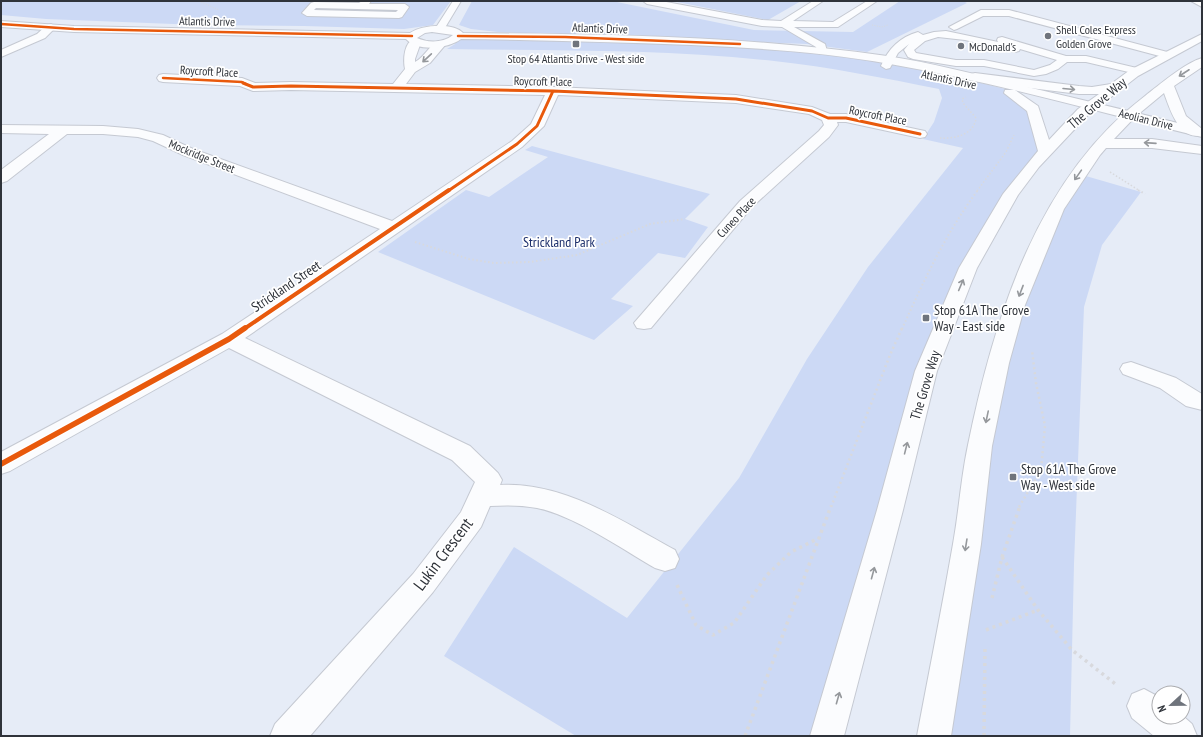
<svg xmlns="http://www.w3.org/2000/svg" width="1203" height="737" viewBox="0 0 1203 737" font-family="'PT Sans Narrow',sans-serif">
	<style>
		.green { fill: #ccd9f5 }
		.lines { fill: none; stroke-linecap: round; stroke-linejoin: round }
		.service-casing { stroke: #c5c9d2; stroke-width: 2 }
		.minor-casing { stroke: #c5c9d2; stroke-width: 2 }
		.tertiary-casing { stroke: #c5c9d2; stroke-width: 2 }
		.primary-casing { stroke: #c5c9d2; stroke-width: 2 }
		.path-far4 { stroke: #d8d9dd; stroke-width: 1; stroke-dasharray: 1 1.5; stroke-linecap: butt }
		.path-far3 { stroke: #d8d9dd; stroke-width: 1.5; stroke-dasharray: 1.5 2; stroke-linecap: butt }
		.path-far2 { stroke: #d8d9dd; stroke-width: 2; stroke-dasharray: 1.5 2.5; stroke-linecap: butt }
		.path-far1 { stroke: #d8d9dd; stroke-width: 2.5; stroke-dasharray: 2 3; stroke-linecap: butt }
		.path { stroke: #d8d9dd; stroke-width: 3.5; stroke-dasharray: 3 4; stroke-linecap: butt }
		.service { fill: #fbfcfe; fill-rule: evenodd }
		.minor { fill: #fbfcfe; fill-rule: evenodd }
		.tertiary { fill: #fbfcfe; fill-rule: evenodd }
		.primary { fill: #fbfcfe; fill-rule: evenodd }
		.cycleway-far3-casing { stroke: #fff; stroke-width: 3.5 }
		.cycleway-far2-casing { stroke: #fff; stroke-width: 4.5 }
		.cycleway-far1-casing { stroke: #fff; stroke-width: 6 }
		.cycleway-casing { stroke: #fff; stroke-width: 8 }
		.cycleway-far3 { stroke: #e8590c; stroke-width: 2.5 }
		.cycleway-far2 { stroke: #e8590c; stroke-width: 3 }
		.cycleway-far1 { stroke: #e8590c; stroke-width: 4 }
		.cycleway { stroke: #e8590c; stroke-width: 5.5 }
		.oneway { stroke: #95989c }
		.poi-dot { fill: #6f747c; stroke: #fff; stroke-width: 1.5 }
		.labels { text-anchor: middle; dominant-baseline: central; stroke-width: 3.5; stroke-linejoin: round; paint-order: stroke }
		.far-street-label { font-size: 12px; fill: #2f333a; stroke: #fff }
		.far-poi-label { font-size: 12px; fill: #2f333a; stroke: #fff; text-anchor: start }
		.street-label { font-size: 14px; fill: #2f333a; stroke: #fff }
		.park-label { font-size: 14px; fill: #1b2e6b; stroke: #fff }
		.poi-label { font-size: 14px; fill: #2f333a; stroke: #fff; text-anchor: start }
		.near-street-label { font-size: 17px; fill: #2f333a; stroke: #fff }
	</style>
	<rect width="100%" height="100%" fill="#e6ecf7"/>
	<path class="green" d="M1,1H451L433,25L404,29L304,26L199,25L46,19L1,15Z
		M472,1H612L754,30L853,32L900,1H963L967,3L867,52L807,44L498,32L471,29L459,25Z
		M672,1H801L768,20Z
		M458,36L695,42L833,54L949,75L1013,91L1033,109L1045,151L968,268L823,736H576L444,656L514,547L627,618L739,478L807,359L868,267L963,148L923,139L934,122L942,98L939,89C884,78 829,67 774,61C666,49 556,51 447,49L455,44Z
		M532,146L710,194L685,219L708,227L685,258L658,253L611,299L633,306L594,340L378,252L466,190L489,197L548,157L525,150Z
		M1079,174L1141,192L1102,245L1084,307L1074,564L1070,736H934L996,374L1034,258Z"/>
	<g class="lines">
		<defs>
			<path id="service" d="M362,1H371L369,4H405L409,7L402,17L399,18L307,16L302,13L311,3L314,2L359,3ZM316,8L398,10L396,12L314,10Z
				M453,1H461L443,31H437L435,29Z
				M643,1H661L762,20L781,21L813,1H823L793,21L833,22L867,1H877L838,27H794L825,44L827,51L822,54L818,53L816,47L782,27L762,26L647,4Z
				M981,10H1009L1171,53L1172,55L1167,58L1009,16H983L957,29L954,30L949,27Z
				M946,31L998,42L997,40L998,38L1002,37L1066,56H1086L1141,69L1142,71L1137,74L1086,62H1067L1058,69L1046,74L1034,76L984,66H956L913,59L908,57L904,50L909,44L898,53L890,68L886,69L881,66C888,49 900,37 918,32L923,35L934,32ZM938,37L965,40L1015,52L1019,51L1020,49L1057,60L1050,65L1034,70L984,60H956L916,53L914,50L925,41Z"/>
			<path id="minor" d="M51,24L56,27L45,38L1,57V50L37,34L47,25Z
				M415,39L421,42L415,59V62C425,57 430,43 440,41L446,44L430,63L415,72L406,84L553,87L736,95L812,107L830,114H846L920,130L925,131L927,134L925,137L920,138L846,122H837L838,125L829,137L752,207L651,328L644,329L637,328L634,323L740,201L819,131L824,125L822,120L809,114L736,103L558,95L544,126L522,147L245,338L470,446L498,473L502,480L500,485C564,482 620,520 675,550L679,559L675,568L665,571L655,568C622,549 573,515 537,508C521,505 506,505 490,506L481,527L433,592L310,736H270L275,724L413,574L461,512L475,482L452,460L229,348L10,471L1,474V452L222,334L380,229L183,155L153,141L138,137L103,134H67L7,181L1,183V170L49,134L1,133V125L103,126L138,129L163,135L193,149L392,221L512,141L531,124L545,95L291,90L253,91L240,86L163,82L159,81L157,78L159,75L163,74L242,78L255,83L291,82L393,84L405,69C403,60 404,41 415,39Z
				M1131,362L1176,378L1202,394V410L1186,406L1160,388L1123,374L1120,369L1123,364Z
				M1144,689L1159,697V717L1183,716L1192,724L1197,736H1154L1132,718L1127,706L1132,694Z"/>
			<path id="tertiary" d="M1,21L74,26L410,33C421,25 453,22 463,33C605,34 747,36 887,56C933,63 978,75 1023,86C1083,100 1142,114 1202,129V137C1098,112 995,82 890,64C824,52 757,48 691,45C614,42 537,40 461,39C448,49 417,52 406,39L74,32L1,27ZM432,32L453,35C443,43 428,43 417,38L425,33Z"/>
			<path id="primary" d="M1191,1H1202V7Z
				M1202,34V41L1138,76L1088,115L1039,167L1018,195L977,268L937,371L903,510L844,736H810L877,510L915,371L959,268L1003,194L1038,151L1027,111L1004,93L1005,90H1015L1038,106L1049,140L1078,109L1099,94H1079L975,81L971,80L969,77L971,74L975,73L1079,86L1092,87L1111,84L1130,70Z
				M1202,58V67L1174,86L1186,116L1202,129V135C1179,141 1170,109 1164,93L1135,117L1114,139H1152L1202,146V154L1152,148H1106L1100,155L1064,209L1025,305L1009,363L992,446L981,544L951,736H917C929,672 942,608 953,544C959,511 961,477 968,445C994,318 1037,178 1145,96C1159,85 1185,63 1202,58Z"/>
		</defs>
		<use href="#service" class="service-casing"/>
		<use href="#minor" class="minor-casing"/>
		<use href="#tertiary" class="tertiary-casing"/>
		<use href="#primary" class="primary-casing"/>
		<path class="path-far4" d="M199,1L219,10
			M872,25L882,27L888,25"/>
		<path class="path-far3" d="M940,138C954,139 974,135 976,118L963,103L962,99L966,97
			M1110,172L1140,191
			M977,191L1006,152L1014,135"/>
		<path class="path-far2" d="M1138,190L1145,194
			M415,242L469,259L494,263L530,262L577,255L650,224L685,219
			M902,329C924,280 946,233 978,190"/>
		<path class="path-far1" d="M831,507L890,355L902,328
			M1019,507L1041,470L1045,426L1036,383L1032,350"/>
		<path class="path" d="M1002,557L1038,610L1072,650L1118,686
			M677,585L696,625L713,635L734,623L767,575L791,552L819,538
			M992,598L1002,557L1020,506
			M986,630L1038,610
			M745,736L831,506
			M984,736L985,646"/>
		<use href="#service" class="service"/>
		<use href="#minor" class="minor"/>
		<use href="#tertiary" class="tertiary"/>
		<use href="#primary" class="primary"/>
		<defs>
			<path id="cycleway-far3" d="M1,24L74,29L412,36
				M458,36L565,37L740,44
				M163,78L242,82L246,84"/>
			<path id="cycleway-far2" d="M243,83L253,87L291,86L553,91L736,99L812,111L828,118H846L920,134
				M448,191L517,144L537,126L553,91"/>
			<path id="cycleway-far1" d="M244,329L449,190"/>
			<path id="cycleway" d="M1,464L229,339L245,328"/>
		</defs>
		<use href="#cycleway-far3" class="cycleway-far3-casing"/>
		<use href="#cycleway-far2" class="cycleway-far2-casing"/>
		<use href="#cycleway-far1" class="cycleway-far1-casing"/>
		<use href="#cycleway" class="cycleway-casing"/>
		<use href="#cycleway-far3" class="cycleway-far3"/>
		<use href="#cycleway-far2" class="cycleway-far2"/>
		<use href="#cycleway-far1" class="cycleway-far1"/>
		<use href="#cycleway" class="cycleway"/>
	</g>
	<defs><path id="oneway-shaft" d="M-6 0H5M1.5-3L5.5 0L1.5 3" fill="none" stroke-width="1.6" stroke-linecap="round" stroke-linejoin="round"/></defs>
	<g class="oneway">
		<use href="#oneway-shaft" transform="translate(427 58) rotate(137)"/>
		<use href="#oneway-shaft" transform="translate(1184 73) rotate(147)"/>
		<use href="#oneway-shaft" transform="translate(1069 89) rotate(5)"/>
		<use href="#oneway-shaft" transform="translate(1150 143) rotate(-176)"/>
		<use href="#oneway-shaft" transform="translate(1078 175) rotate(125)"/>
		<use href="#oneway-shaft" transform="translate(961 285) rotate(-67)"/>
		<use href="#oneway-shaft" transform="translate(1021 291) rotate(111)"/>
		<use href="#oneway-shaft" transform="translate(987 417) rotate(102)"/>
		<use href="#oneway-shaft" transform="translate(906 448) rotate(-76)"/>
		<use href="#oneway-shaft" transform="translate(966 545) rotate(99)"/>
		<use href="#oneway-shaft" transform="translate(873 573) rotate(-75)"/>
		<use href="#oneway-shaft" transform="translate(838 698) rotate(-74)"/>
	</g>
	<g class="poi-dot">
		<circle cx="1048" cy="36" r="4"/>
		<rect x="572" y="40" width="8" height="8" rx="2"/>
		<circle cx="961" cy="46" r="4"/>
		<rect x="922" y="314" width="8" height="8" rx="2"/>
		<rect x="1009" y="473" width="8" height="8" rx="2"/>
	</g>
	<g class="labels">
		<g class="far-street-label">
			<text transform="translate(207 21) rotate(1)">Atlantis Drive</text>
			<text transform="translate(600 28) rotate(2)">Atlantis Drive</text>
			<text transform="translate(209 71) rotate(3)">Roycroft Place</text>
			<text transform="translate(949 79) rotate(12)">Atlantis Drive</text>
			<text transform="translate(543 81) rotate(1)">Roycroft Place</text>
			<text transform="translate(878 115) rotate(11)">Roycroft Place</text>
			<text transform="translate(1146 119) rotate(14)">Aeolian Drive</text>
			<text transform="translate(202 156) rotate(22)">Mockridge Street</text>
			<text transform="translate(736 217) rotate(-47)">Cuneo Place</text>
		</g>
		<g class="far-poi-label">
			<text x="1056" y="29">Shell Coles Express<tspan x="1056" dy="14">Golden Grove</tspan></text>
			<text x="969" y="46">McDonald's</text>
			<text x="576" y="58" text-anchor="middle">Stop 64 Atlantis Drive - West side</text>
		</g>
		<g class="street-label">
			<text transform="translate(1097 103) rotate(-40)">The Grove Way</text>
			<text transform="translate(286 286) rotate(-34)">Strickland Street</text>
			<text transform="translate(925 385) rotate(-73)">The Grove Way</text>
		</g>
		<g class="park-label">
			<text x="559" y="242">Strickland Park</text>
		</g>
		<g class="poi-label">
			<text x="934" y="310">Stop 61A The Grove<tspan x="934" dy="16">Way - East side</tspan></text>
			<text x="1021" y="469">Stop 61A The Grove<tspan x="1021" dy="16">Way - West side</tspan></text>
		</g>
		<g class="near-street-label">
			<text transform="translate(443 554) rotate(-53)">Lukin Crescent</text>
		</g>
	</g>
	<rect width="1203" height="737" fill="none" stroke="#2f333a" stroke-width="4"/>
	<g transform="translate(1171 705) rotate(248)"><circle r="19" fill="#ffffff" stroke="#acadb0"/>
	<path d="M0-3L7 15L0 10L-7 15Z" fill="#6f747c"/>
	<text y="-6" font-size="11" font-weight="bold" text-anchor="middle" fill="#2f333a">N</text>
	</g>
</svg>
